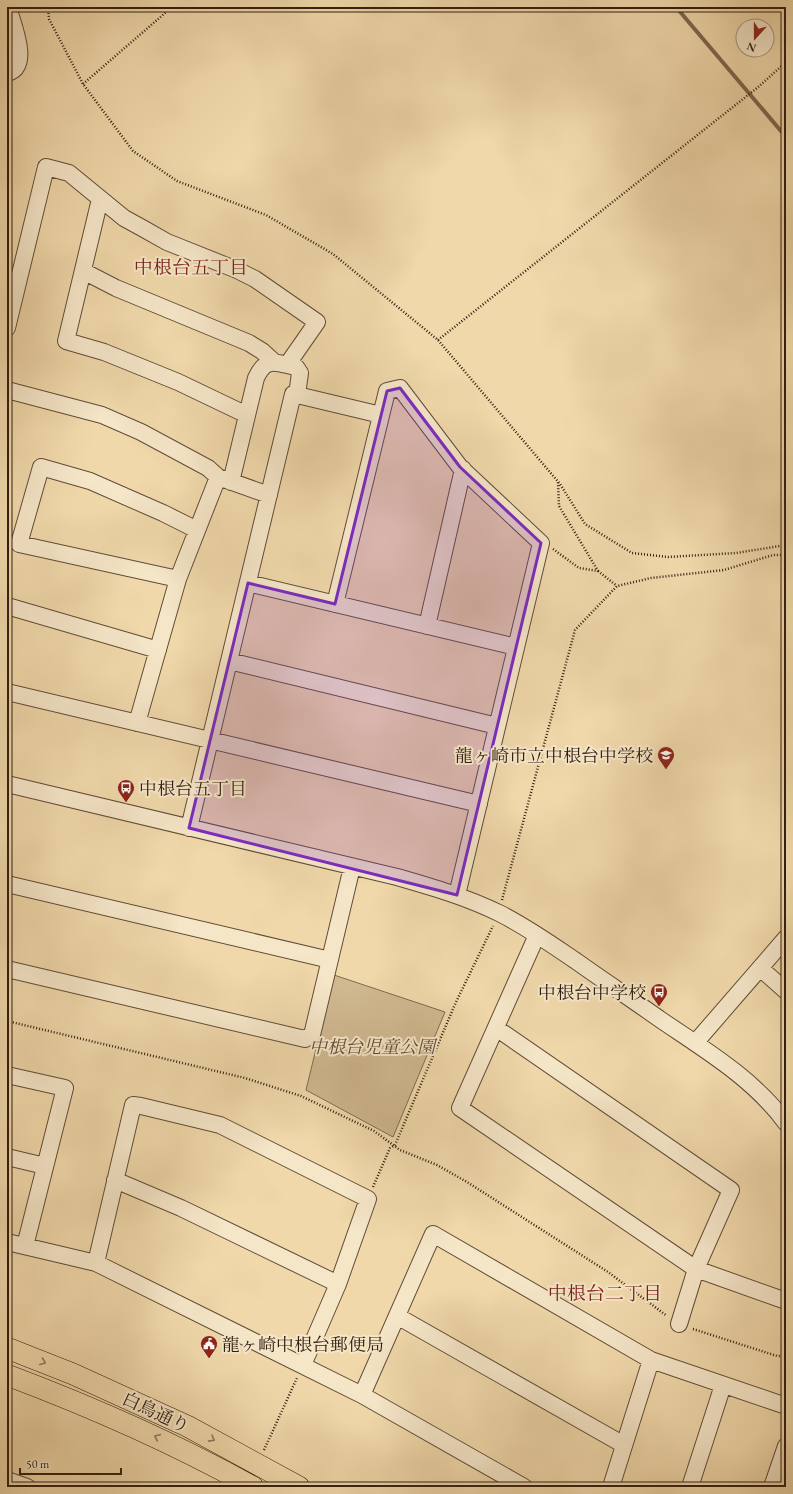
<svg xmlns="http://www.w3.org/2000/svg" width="793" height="1494" viewBox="0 0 793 1494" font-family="'EB Garamond','Noto Serif JP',serif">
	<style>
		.green { fill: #d0b890; stroke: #806b50 }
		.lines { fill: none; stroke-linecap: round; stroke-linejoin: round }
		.stream { stroke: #7d684e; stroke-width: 4 }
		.minor-casing { stroke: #614c37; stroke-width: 18 }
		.major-casing { stroke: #311e11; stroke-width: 22 }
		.path { stroke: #311e11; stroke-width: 2.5; stroke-dasharray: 1 2; stroke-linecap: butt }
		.minor { stroke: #f5e6c8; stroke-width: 16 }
		.major { stroke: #f0d8aa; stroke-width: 21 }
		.oneway { stroke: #907b5e }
		.marked { fill: #7b2cbf; fill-opacity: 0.2; stroke: #7b2cbf; stroke-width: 3; stroke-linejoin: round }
		.labels { text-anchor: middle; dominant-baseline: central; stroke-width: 4; stroke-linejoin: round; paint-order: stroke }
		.poi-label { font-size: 18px; fill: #311e11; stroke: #f5e6c8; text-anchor: end }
		.park-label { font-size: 18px; font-style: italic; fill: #614c37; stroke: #f5e6c8 }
		.street-label { font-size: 18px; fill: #311e11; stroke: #f5e6c8 }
		.neighbourhood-label { font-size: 19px; fill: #7a1f14; stroke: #f5e6c8 }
	</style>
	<rect width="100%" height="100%" fill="#f0d8aa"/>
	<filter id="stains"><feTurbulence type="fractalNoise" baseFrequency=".005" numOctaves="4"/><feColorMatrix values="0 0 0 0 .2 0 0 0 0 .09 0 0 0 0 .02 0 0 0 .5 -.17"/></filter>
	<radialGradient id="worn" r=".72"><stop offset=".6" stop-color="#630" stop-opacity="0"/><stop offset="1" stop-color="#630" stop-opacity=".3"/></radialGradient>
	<path class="green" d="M334,975L445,1012L393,1137L306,1090Z"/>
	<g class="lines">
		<path class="stream" d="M676,7L786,137"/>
		<defs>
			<path id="minor" d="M7,73C32,68 12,22 8,7
				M100,199L66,341L104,352L178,382L247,415
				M83,271L116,288L249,343L262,351L274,362
				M7,328L46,167L69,173L124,218L144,229L167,242L237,270L255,279L317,322L287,365
				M7,390L102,415L141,432L208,468L218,477L269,495
				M231,482L256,378C266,356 276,363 296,367L300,373L297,395
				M178,579L19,544L41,467L90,481L163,513L197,530
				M248,583L516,647
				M335,604L387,391L400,388L460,467L541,543L457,895
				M7,606L158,650
				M427,626L463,469
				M229,661L497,726
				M7,692L479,804
				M137,723L178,579L218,477
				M7,784L397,877C432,887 466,897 499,913C527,927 551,944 576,961C604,981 633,1000 661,1020C705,1050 754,1079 786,1123
				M189,828L293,394L381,415
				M7,884L330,960
				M537,935L460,1108L696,1269L786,1301
				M760,968L786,991
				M7,969L305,1039L312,1035L352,867
				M496,1028L731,1190L696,1269L679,1324
				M695,1043L786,938
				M7,1075L65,1088L25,1246
				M7,1157L45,1166
				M115,1180L181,1208L338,1284
				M7,1242L96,1263L362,1395L524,1487
				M96,1263L133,1105L141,1106L220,1125L368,1199L338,1284L303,1365
				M397,1316L624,1445
				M362,1395L433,1234L651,1360L786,1406
				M7,1480L27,1487
				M611,1487L651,1360
				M690,1487L723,1385
				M772,1487L786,1446"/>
			<path id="major" d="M7,1348L73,1374L187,1426L299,1487
				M7,1375C92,1407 174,1443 253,1487"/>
		</defs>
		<use href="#minor" class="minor-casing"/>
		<use href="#major" class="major-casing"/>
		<path class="path" d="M48,7L49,19L83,84L133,151L177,181L266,215L333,254L438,340L560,484L585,524L632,553L668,557L736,553L786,545
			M83,84L172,7
			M438,340L757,88L786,62
			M553,549L579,568L598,571L559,506L558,482
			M598,571L617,586
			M502,900L575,630L617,586L651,578L724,570L773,555H786
			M7,1021L245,1078L301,1096L374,1131L400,1150L437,1165L467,1182L608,1272L667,1316
			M373,1187L390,1148L395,1145L456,1002L493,926
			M693,1329L777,1356H786
			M264,1450L297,1378"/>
		<use href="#minor" class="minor"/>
		<use href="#major" class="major"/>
	</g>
	<defs><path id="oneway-chevron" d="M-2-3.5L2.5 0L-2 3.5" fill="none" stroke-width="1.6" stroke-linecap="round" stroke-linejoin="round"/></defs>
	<g class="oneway">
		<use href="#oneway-chevron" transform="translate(43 1362) rotate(21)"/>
		<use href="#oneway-chevron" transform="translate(157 1437) rotate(-155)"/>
		<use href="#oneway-chevron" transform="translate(212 1439) rotate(28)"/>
	</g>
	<path class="marked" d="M400,388L460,467L541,543L457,895L189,828L248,583L335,604L387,391Z"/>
	<defs>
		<symbol id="school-pin" viewBox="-11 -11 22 30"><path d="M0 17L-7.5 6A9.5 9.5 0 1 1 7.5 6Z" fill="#8f2418" stroke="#f5e6c8"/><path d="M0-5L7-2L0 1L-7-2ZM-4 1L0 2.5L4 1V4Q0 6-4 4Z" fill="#fff"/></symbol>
		<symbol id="bus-pin" viewBox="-11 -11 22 30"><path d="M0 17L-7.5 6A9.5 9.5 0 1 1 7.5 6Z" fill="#8f2418" stroke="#f5e6c8"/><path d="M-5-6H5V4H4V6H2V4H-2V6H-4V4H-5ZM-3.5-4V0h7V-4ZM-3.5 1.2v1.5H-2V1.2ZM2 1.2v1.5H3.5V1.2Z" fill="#fff"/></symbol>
		<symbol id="civic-pin" viewBox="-11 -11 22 30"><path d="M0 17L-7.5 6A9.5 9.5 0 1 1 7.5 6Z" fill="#8f2418" stroke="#f5e6c8"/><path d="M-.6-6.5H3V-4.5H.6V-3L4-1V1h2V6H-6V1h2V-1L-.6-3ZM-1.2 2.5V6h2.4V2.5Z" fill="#fff"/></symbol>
	</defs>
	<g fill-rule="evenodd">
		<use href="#school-pin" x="656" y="745" width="20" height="27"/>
		<use href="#bus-pin" x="116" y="778" width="20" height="27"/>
		<use href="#bus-pin" x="649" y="982" width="20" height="27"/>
		<use href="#civic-pin" x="199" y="1334" width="20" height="27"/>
	</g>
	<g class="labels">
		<g class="poi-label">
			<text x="653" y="755">龍ヶ崎市立中根台中学校</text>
			<text x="139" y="788" text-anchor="start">中根台五丁目</text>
			<text x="646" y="992">中根台中学校</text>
			<text x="222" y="1344" text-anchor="start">龍ヶ崎中根台郵便局</text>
		</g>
		<g class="park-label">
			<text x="372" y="1046">中根台児童公園</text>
		</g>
		<g class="street-label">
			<text transform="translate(156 1412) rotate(25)">白鳥通り</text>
		</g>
		<g class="neighbourhood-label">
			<text x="191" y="267">中根台五丁目</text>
			<text x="605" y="1293">中根台二丁目</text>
		</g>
	</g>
	<rect width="793" height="1494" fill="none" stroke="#f0d8aa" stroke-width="24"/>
	<rect x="8" y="8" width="777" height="1478" fill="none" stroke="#311e11" stroke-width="2"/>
	<rect x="12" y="12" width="769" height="1470" fill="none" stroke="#311e11"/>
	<g transform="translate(755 38) rotate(201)"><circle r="19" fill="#f5e6c8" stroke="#a7967f"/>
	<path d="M0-3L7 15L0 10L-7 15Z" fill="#8f2418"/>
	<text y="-6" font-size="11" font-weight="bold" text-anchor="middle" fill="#311e11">N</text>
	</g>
	<path d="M20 1468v6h101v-6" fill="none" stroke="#311e11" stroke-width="2"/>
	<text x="26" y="1468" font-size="12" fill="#311e11" stroke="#f5e6c8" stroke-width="3" paint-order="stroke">50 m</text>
	<rect width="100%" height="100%" filter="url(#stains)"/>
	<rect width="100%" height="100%" fill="url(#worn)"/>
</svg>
